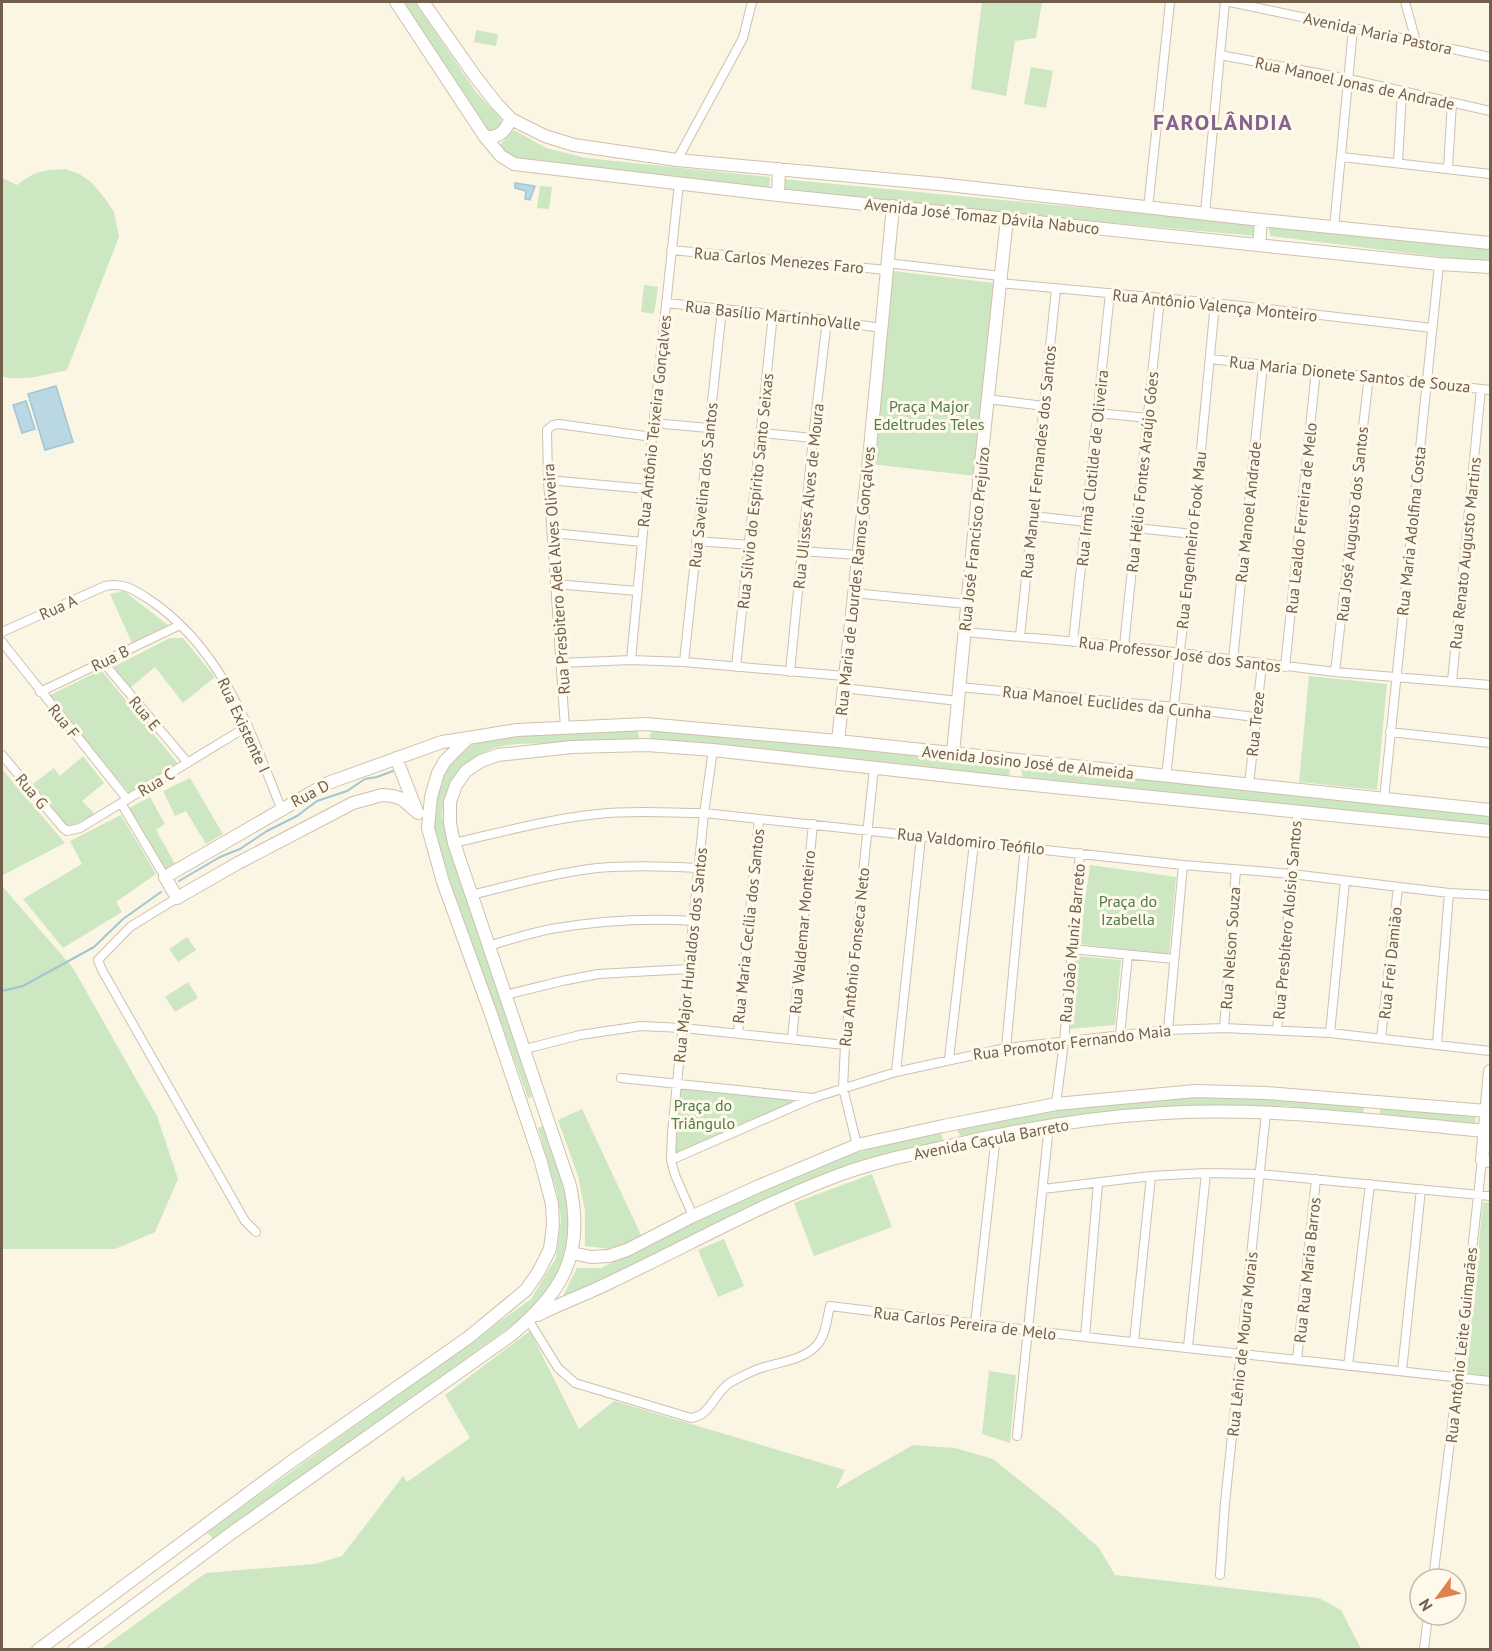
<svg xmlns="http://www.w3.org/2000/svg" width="1492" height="1651" viewBox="0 0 1492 1651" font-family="'PT Sans',sans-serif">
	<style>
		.green { fill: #cde7c3 }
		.water { fill: #bad8e3; stroke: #a0c5d4; stroke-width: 1.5 }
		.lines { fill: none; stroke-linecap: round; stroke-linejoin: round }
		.stream { stroke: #a0c5d4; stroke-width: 2 }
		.street-casing { stroke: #cec0ae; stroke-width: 10 }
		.secondary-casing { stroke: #d0c0ab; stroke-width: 14 }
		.street { stroke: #fff; stroke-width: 8 }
		.secondary { stroke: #fff; stroke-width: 12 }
		.labels { text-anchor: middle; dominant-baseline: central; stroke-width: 6; stroke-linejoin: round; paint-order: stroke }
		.street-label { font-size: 16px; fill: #715e4b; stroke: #fef9ea }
		.park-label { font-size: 16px; fill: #507c47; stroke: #fef9ea }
		.district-label { font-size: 22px; font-weight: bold; letter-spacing: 1.5px; fill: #85638e; stroke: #fef9ea }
	</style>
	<rect width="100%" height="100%" fill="#fbf5e4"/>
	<path class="green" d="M401,2H415L476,92L502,120L504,126L498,133L488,132Z
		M982,2H1042L1036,38L1015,41L1006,96L971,89Z
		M476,30L498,34L496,46L474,42Z
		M1031,67L1053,71L1046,108L1024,104Z
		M514,130L546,148L586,158L770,177L769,191L520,164L498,147Z
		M66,169L79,174L90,181L104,197L114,212L119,237L67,370C45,375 25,381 3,377L2,178L17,185C35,171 43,170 66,169Z
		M782,179L1253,224L1255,226V236L782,193Z
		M540,186L552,187L549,209L537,208Z
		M1273,226L1490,249V263L1270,236L1269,229Z
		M893,271L994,283L976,476L870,464Z
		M644,285L658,287L654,314L641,312Z
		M124,591L168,625L132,643L110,594Z
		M170,638H183L215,677L183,703L155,667L130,688L113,667Z
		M101,670L179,765L130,794L48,696Z
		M1309,676L1387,684L1377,790L1299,782Z
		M655,728L1011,764L1009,775L1003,776L652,740L649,736Z
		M638,729L639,741L516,744L494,748L478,755L465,765L444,798L442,816L447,841L517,1042V1050L532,1097L528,1098L436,842L432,818L440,779L457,756L472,744L491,737Z
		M83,756L104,783L82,801L95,814L69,828L33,784L54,768L60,776Z
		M1025,764L1490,813V826L1023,777L1021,769Z
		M2,769L65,843L3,875L2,873Z
		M190,778L223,834L206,844L186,811L175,816L163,791Z
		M150,797L165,824L156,830L175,864L164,870L129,808Z
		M121,815L156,874L116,902L122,912L63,948L23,899L82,864L70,841Z
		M1090,865L1176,877L1169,955L1079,944Z
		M2,886L73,968L157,1116L178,1179L155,1232L115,1249H2Z
		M187,937L196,950L178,962L169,949Z
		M1076,956L1121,960L1115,1025L1069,1029Z
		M188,982L198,998L175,1012L165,997Z
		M680,1087L799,1100L674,1154Z
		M1194,1096L1364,1104L1363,1115L1287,1106L1188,1110L1037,1125L960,1136L956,1127L1047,1108Z
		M1380,1106L1476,1116L1475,1126L1380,1114Z
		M582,1109L642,1237L610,1249L585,1246V1211L578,1176L558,1120Z
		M544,1126L568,1184L572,1237L559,1275L533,1310L213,1542L211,1536L206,1533L531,1299L556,1258L561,1219L557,1193L538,1128Z
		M940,1129L944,1143L877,1160L563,1296L577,1268H601L744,1198L849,1155Z
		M872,1174L892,1227L814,1256L794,1203Z
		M1483,1202L1490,1203V1378L1466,1376Z
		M724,1239L744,1286L718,1297L698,1250Z
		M530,1331L579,1429L614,1401L845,1470L836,1489L913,1445L955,1448L993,1459L1058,1511L1099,1548L1115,1575L1319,1598L1341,1610L1361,1649H101L206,1573L315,1564L342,1556L403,1476L407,1482L470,1438L445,1395Z
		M989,1371L1016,1375L1010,1443L982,1434Z"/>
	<path class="water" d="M515,183L535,186L530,200L525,199L526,191L515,188Z
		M56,386L73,442L45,450L28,394Z
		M26,401L35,429L22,433L13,405Z"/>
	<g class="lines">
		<path class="stream" d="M179,881L220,857L240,849L267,831L297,816L317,801L347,791L365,779L377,777L393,771
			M2,991L23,986L94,947L123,919L161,892"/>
		<defs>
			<path id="street" d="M1230,2L1490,57
				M1405,2L1416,41
				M1220,55L1349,79L1490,111
				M1342,157L1490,174
				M677,160L743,38L752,2
				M1398,162L1402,92
				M1448,168L1452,103
				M1148,208L1170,2
				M1205,213L1225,2
				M1334,228L1353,29
				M671,250L887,270
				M887,263L1000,276
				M999,283L1215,303L1432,328
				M666,303L827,320L881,328
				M1210,359L1490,390
				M988,399L1044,406
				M1098,413L1147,418
				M653,423L709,428
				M762,433L813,438
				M548,480L647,489
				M1033,516L1086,522
				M1136,528L1193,534
				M553,533L642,542
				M696,541L750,545
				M801,551L858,555
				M555,584L637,591
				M853,593L967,604
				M2,632L105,586C122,582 133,589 147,598C222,647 250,730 281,808
				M965,632L1124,646L1335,672L1490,685
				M1020,636L1056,289
				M2,642L127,799
				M1073,642L1110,293
				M1124,646L1160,298
				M631,660L652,437L679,183
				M1233,660L1263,365
				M103,662L188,763
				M684,662L722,309
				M561,663L631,660L684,662L844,676
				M736,667L773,314
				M1285,667L1316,370
				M790,672L813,438L827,320
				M1335,672L1369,375
				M1452,681L1481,389
				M959,687L1174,707L1255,717
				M843,688L958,701
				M40,692L180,625
				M565,728L548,480L547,430L553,425L559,424L652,437
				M1390,732L1490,743
				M2,755L63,828L67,831L80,828L248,726
				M1166,777L1193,534L1215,303
				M1249,785L1262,664
				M1384,799L1439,264
				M121,803L165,877
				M454,843C502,832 549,819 598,814C633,810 669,813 704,813L1183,865L1292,874L1449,893L1490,895
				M471,895C513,885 554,873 597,868C631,865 664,866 698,868
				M177,898L130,927L98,960L102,970L245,1221L256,1232
				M488,946C509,940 530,933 551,929C598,921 645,918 693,921
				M1071,949L1174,959
				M505,995L562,981L598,974L689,969
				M1224,1028L1236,869
				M1168,1030L1183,865
				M1277,1030L1298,811
				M738,1033L759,819
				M1330,1033L1345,881
				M1120,1035L1128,955
				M1381,1038L1398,887
				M792,1039L813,824
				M1437,1044L1449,893
				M1006,1048L1025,846
				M525,1049L580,1035L641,1026L683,1028L845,1045
				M949,1059L974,843
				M896,1072L921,837
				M621,1078L813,1098
				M1056,1104L1064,1042L1080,853
				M857,1145L843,1088L845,1045L874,768
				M671,1160L813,1098L896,1072L1006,1048L1168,1030L1224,1028L1330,1033L1490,1051
				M1043,1189L1151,1176L1206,1173L1260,1174L1490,1196
				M693,1216L675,1175L671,1160L672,1133L704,813L713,750
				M529,1321L558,1368L575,1383L691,1418C712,1415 714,1392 731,1382C741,1377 751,1371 761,1368C779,1362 804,1360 817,1345C826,1335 827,1318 830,1306L1085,1337L1490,1381
				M975,1324L996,1135
				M1085,1337L1098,1183
				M1134,1342L1151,1176
				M1188,1347L1206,1173
				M1297,1360L1316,1179
				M1348,1366L1370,1184
				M1402,1371L1421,1189
				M1017,1436L1049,1125
				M1220,1575L1225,1503L1266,1113
				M1433,1579L1458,1377L1482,1160
				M1424,1650L1428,1615"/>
			<path id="secondary" d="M396,2L485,137L501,156L514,164L778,195L1439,264L1490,267
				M423,2L475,76L496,103L511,119L545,136L574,145L677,160L939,184L1261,220L1490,243
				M485,137C500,138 505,131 511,119
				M778,195L779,169
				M1259,245L1261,220
				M838,741L869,459L893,206
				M953,753L980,472L1007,218
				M396,758L416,809
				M418,813L402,799L393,796L382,795L353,803L238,863L177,898L165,877L328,783L442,742L468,738
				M1490,1071L1482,1160L1490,1161
				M572,1253L591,1257L609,1256L627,1250L693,1216L759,1186L857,1145L943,1126L1056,1104L1195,1091L1266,1093L1487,1111
				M538,1315C563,1302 590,1293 615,1280C689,1245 761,1204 839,1175C874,1162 912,1154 949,1146C1020,1129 1091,1117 1164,1113C1271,1107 1378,1121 1485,1131
				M38,1650L288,1464L469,1337L526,1290L539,1271L550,1249L553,1225L552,1204L541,1162L491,1014L443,882L428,828L431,797L438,773L445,761L468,738L517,730L646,724L838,741L1490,810
				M74,1650L233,1532L510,1336C562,1293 585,1255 570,1186L454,843L450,823V802L456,785L466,771L481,761L498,755L572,747L647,745L713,750L1013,783L1490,831"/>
		</defs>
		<use href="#street" class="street-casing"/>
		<use href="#secondary" class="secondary-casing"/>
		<use href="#street" class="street"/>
		<use href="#secondary" class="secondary"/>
	</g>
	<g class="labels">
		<g class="street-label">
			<text transform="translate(1378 33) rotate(12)">Avenida Maria Pastora</text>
			<text transform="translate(1355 83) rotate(12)">Rua Manoel Jonas de Andrade</text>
			<text transform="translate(982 216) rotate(6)">Avenida José Tomaz Dávila Nabuco</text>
			<text transform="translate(779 260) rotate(5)">Rua Carlos Menezes Faro</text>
			<text transform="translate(1215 305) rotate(6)">Rua Antônio Valença Monteiro</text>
			<text transform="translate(773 315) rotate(6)">Rua Basílio MartinhoValle</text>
			<text transform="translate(1350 374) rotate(6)">Rua Maria Dionete Santos de Souza</text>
			<text transform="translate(654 421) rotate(-84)">Rua Antônio Teixeira Gonçalves</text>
			<text transform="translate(1038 462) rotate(-84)">Rua Manuel Fernandes dos Santos</text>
			<text transform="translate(1092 468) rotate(-84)">Rua Irmã Clotilde de Oliveira</text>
			<text transform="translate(1142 472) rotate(-84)">Rua Hélio Fontes Araújo Góes</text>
			<text transform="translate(703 485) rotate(-84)">Rua Savelina dos Santos</text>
			<text transform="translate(755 491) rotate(-84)">Rua Sílvio do Espírito Santo Seixas</text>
			<text transform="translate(808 496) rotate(-84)">Rua Ulisses Alves de Moura</text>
			<text transform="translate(1248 512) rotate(-84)">Rua Manoel Andrade</text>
			<text transform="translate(1301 518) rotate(-84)">Rua Lealdo Ferreira de Melo</text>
			<text transform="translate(1352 524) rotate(-84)">Rua José Augusto dos Santos</text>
			<text transform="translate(1411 531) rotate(-84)">Rua Maria Adolfina Costa</text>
			<text transform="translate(974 539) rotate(-84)">Rua José Francisco Prejuízo</text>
			<text transform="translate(1191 540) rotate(-84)">Rua Engenheiro Fook Mau</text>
			<text transform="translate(1465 553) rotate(-84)">Rua Renato Augusto Martins</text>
			<text transform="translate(556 579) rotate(-94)">Rua Presbitero Adel Alves Oliveira</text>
			<text transform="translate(855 581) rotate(-84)">Rua Maria de Lourdes Ramos Gonçalves</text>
			<text transform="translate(58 607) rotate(-24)">Rua A</text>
			<text transform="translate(1180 654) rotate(7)">Rua Professor José dos Santos</text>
			<text transform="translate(110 658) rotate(-26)">Rua B</text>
			<text transform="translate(1107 702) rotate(6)">Rua Manoel Euclides da Cunha</text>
			<text transform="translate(145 713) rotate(50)">Rua E</text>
			<text transform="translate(64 721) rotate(51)">Rua F</text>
			<text transform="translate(1255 724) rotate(-84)">Rua Treze</text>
			<text transform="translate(244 725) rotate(65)">Rua Existente I</text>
			<text transform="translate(1028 762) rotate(6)">Avenida Josino José de Almeida</text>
			<text transform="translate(156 782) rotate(-31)">Rua C</text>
			<text transform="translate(32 791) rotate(50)">Rua G</text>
			<text transform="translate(310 793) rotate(-28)">Rua D</text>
			<text transform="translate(971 841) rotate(6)">Rua Valdomiro Teófilo</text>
			<text transform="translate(1287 920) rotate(-85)">Rua Presbítero Aloísio Santos</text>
			<text transform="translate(748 926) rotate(-84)">Rua Maria Cecília dos Santos</text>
			<text transform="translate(802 932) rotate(-85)">Rua Waldemar Monteiro</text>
			<text transform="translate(1072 943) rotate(-85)">Rua João Muniz Barreto</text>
			<text transform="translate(1230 948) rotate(-86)">Rua Nelson Souza</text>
			<text transform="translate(690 955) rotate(-84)">Rua Major Hunaldos dos Santos</text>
			<text transform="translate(854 957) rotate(-84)">Rua Antônio Fonseca Neto</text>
			<text transform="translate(1390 963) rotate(-84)">Rua Frei Damião</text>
			<text transform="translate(1072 1042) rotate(-7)">Rua Promotor Fernando Maia</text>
			<text transform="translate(991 1139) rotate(-11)">Avenida Caçula Barreto</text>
			<text transform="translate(1307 1270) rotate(-84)">Rua Rua Maria Barros</text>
			<text transform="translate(965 1323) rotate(7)">Rua Carlos Pereira de Melo</text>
			<text transform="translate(1242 1344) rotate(-84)">Rua Lênio de Moura Morais</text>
			<text transform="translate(1461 1345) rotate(-84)">Rua Antônio Leite Guimarães</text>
		</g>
		<g class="park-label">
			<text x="929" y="406">Praça Major<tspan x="929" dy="18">Edeltrudes Teles</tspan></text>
			<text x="1128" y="901">Praça do<tspan x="1128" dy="18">Izabella</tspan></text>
			<text x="703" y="1105">Praça do<tspan x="703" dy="18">Triângulo</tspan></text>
		</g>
		<g class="district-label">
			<text x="1223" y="122">FAROLÂNDIA</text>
		</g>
	</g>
	<rect width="1492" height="1651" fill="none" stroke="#715e4b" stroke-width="6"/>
	<g transform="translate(1438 1597) rotate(237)"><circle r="28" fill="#fef9ea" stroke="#c6bbaa" stroke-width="1.5"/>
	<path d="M0-4.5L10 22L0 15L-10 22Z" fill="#de8250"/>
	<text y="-9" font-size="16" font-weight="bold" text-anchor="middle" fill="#715e4b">N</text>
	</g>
</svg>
